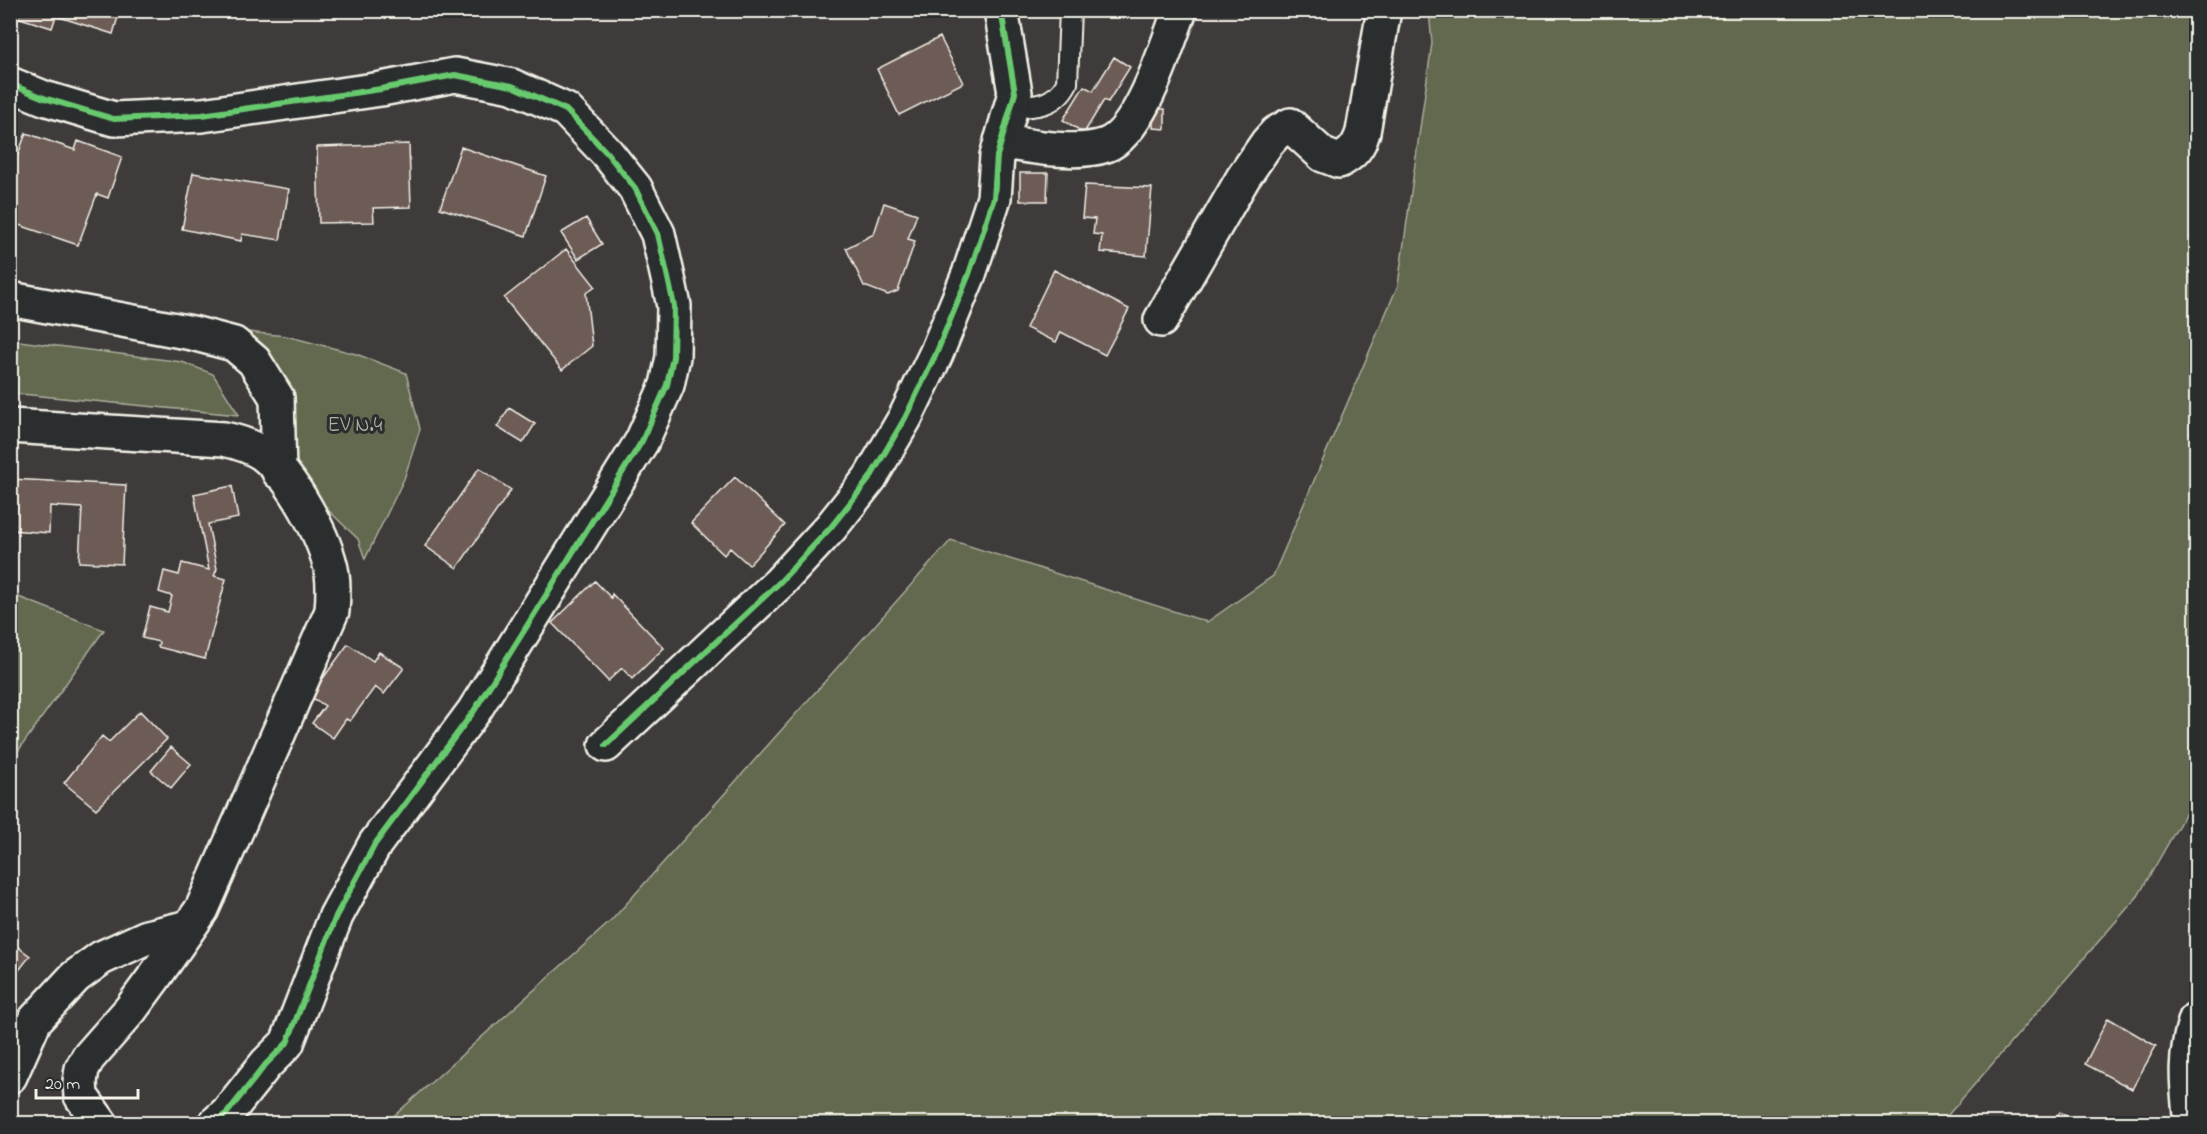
<svg xmlns="http://www.w3.org/2000/svg" width="2207" height="1134" viewBox="0 0 2207 1134" font-family="'Indie Flower',sans-serif">
	<style>
		.green { fill: #62694f; stroke: #abad9c; stroke-width: 1.5 }
		.building { fill: #6d5b57; stroke: #f4f1e8; stroke-width: 1.5 }
		.lines { fill: none; stroke-linecap: round; stroke-linejoin: round }
		.service-casing { stroke: #f4f1e8; stroke-width: 24 }
		.minor-casing { stroke: #f4f1e8; stroke-width: 38 }
		.service { stroke: #2a2d2e; stroke-width: 20 }
		.minor { stroke: #2a2d2e; stroke-width: 33 }
		.cycleway-casing { stroke: #2a2d2e; stroke-width: 10 }
		.cycleway { stroke: #67ca6e; stroke-width: 6 }
		.labels { text-anchor: middle; dominant-baseline: central; stroke-width: 6; stroke-linejoin: round; paint-order: stroke }
		.park-label { font-size: 21px; fill: #b2b4a3; stroke: #2a2d2e }
	</style>
	<rect width="100%" height="100%" fill="#3e3b3a"/>
	<filter id="ink" filterUnits="userSpaceOnUse"><feTurbulence type="fractalNoise" baseFrequency=".0167" numOctaves="2"/><feDisplacementMap in="SourceGraphic" scale="12" xChannelSelector="R" yChannelSelector="G"/><feConvolveMatrix kernelMatrix="1 2 1 2 8 2 1 2 1" color-interpolation-filters="sRGB"/></filter>
	<g filter="url(#ink)">
		<path class="green" d="M1429,11H2196V795L2138,896L1941,1123H386L611,921L951,540L1207,622L1273,576L1398,285L1432,43Z
			M209,328L286,336L356,354L406,373L420,429L404,479L365,559L358,539L299,482L289,398Z
			M11,340L182,362L213,374L239,415L11,393Z
			M11,594L104,630L11,761Z"/>
		<path class="building" d="M10,10H120L113,34L56,16L52,28L10,15Z
			M940,37L963,83L899,115L877,69Z
			M1114,57L1130,67L1108,102L1104,100L1084,133L1063,120L1084,86L1093,91Z
			M1153,109H1165V129L1153,128Z
			M26,133L75,150L78,141L122,157L108,198L97,194L78,245L10,222V176Z
			M409,144L411,207L373,208L374,222L319,223L317,147Z
			M461,147L546,176L526,236L440,208Z
			M193,173L289,189L280,240L242,234L241,241L182,229Z
			M1020,173H1048L1047,201H1020Z
			M1085,185L1152,188L1146,256L1100,252L1102,235L1093,234L1095,219L1082,218Z
			M884,203L917,214L908,239L915,241L898,291L888,295L864,286L846,248L874,234Z
			M586,218L602,244L578,259L561,233Z
			M566,249L595,286L586,293L592,346L562,370L504,298Z
			M1054,270L1129,309L1105,355L1061,332L1056,342L1026,328Z
			M509,408L535,424L523,443L497,427Z
			M479,468L511,490L457,568L425,546Z
			M735,477L785,525L749,565L730,548L724,555L691,523Z
			M10,479L126,485L122,564L79,562L82,508L50,506L49,533L10,530Z
			M232,486L238,518L208,524L217,569L214,576L226,579L205,659L158,647L159,642L142,638L150,607L168,612L172,596L159,592L164,571L179,575L182,563L209,570L194,494Z
			M595,581L611,598L612,594L664,648L632,679L622,668L608,681L552,623Z
			M348,644L373,661L379,652L404,668L384,694L375,687L350,721L346,719L333,738L312,723L325,706L310,696Z
			M140,711L167,739L96,809L64,783L102,736L109,742Z
			M171,747L191,764L171,788L151,771Z
			M10,941L30,956L10,982Z
			M2108,1018L2156,1046L2132,1089L2085,1064Z
			M2060,1112L2078,1124H2051Z"/>
		<g class="lines">
			<defs>
				<path id="service" d="M1011,107C1035,107 1055,106 1067,83L1070,10"/>
				<path id="minor" d="M10,84L44,98L114,119L202,115L381,89L455,75L512,86L566,110L607,153L635,188L658,234L670,287L674,306L673,357L667,385L642,441L474,711L375,844L336,916L287,1043L266,1064L227,1113L215,1124
					M1001,141C1030,147 1078,155 1106,145C1141,133 1167,44 1180,10
					M10,299L192,333L234,344L254,361L277,398L279,472
					M1161,320L1243,178L1267,143L1276,133L1290,125L1323,155L1339,161C1353,154 1359,146 1363,132L1384,10
					M10,426L224,439C238,442 251,446 263,454C292,476 326,538 332,574C334,587 333,598 332,611L202,909L153,979L131,1009L88,1058L82,1069L80,1082L81,1096L101,1124
					M606,745L780,582L831,527L870,478L905,418L936,354L969,274L994,198L997,156L1015,93L1001,10
					M10,1076L35,1020L75,977L101,958L147,937L189,927
					M2191,1124C2187,1084 2183,1058 2196,1019"/>
			</defs>
			<use href="#service" class="service-casing"/>
			<use href="#minor" class="minor-casing"/>
			<use href="#service" class="service"/>
			<use href="#minor" class="minor"/>
			<defs>
				<path id="cycleway" d="M10,84L44,98L114,119L202,115L381,89L455,75L512,86L566,110L607,153L635,188L658,234L670,287L674,306L673,357L667,385L642,441L474,711L375,844L336,916L287,1043L266,1064L227,1113L215,1124
					M606,745L780,582L831,527L870,478L905,418L936,354L969,274L994,198L997,156L1015,93L1001,10"/>
			</defs>
			<use href="#cycleway" class="cycleway-casing"/>
			<use href="#cycleway" class="cycleway"/>
		</g>
	</g>
	<g class="labels">
		<g class="park-label">
			<text x="355" y="426">EV N.4</text>
		</g>
	</g>
	<rect width="2207" height="1134" fill="none" stroke="#2a2d2e" stroke-width="36"/>
	<rect x="18" y="18" width="2171" height="1098" fill="none" stroke="#f4f1e8" stroke-width="2" filter="url(#ink)"/>
	<path d="M36 1089v9h102v-9" fill="none" stroke="#f4f1e8" stroke-width="3"/>
	<text x="45" y="1089" font-size="18" fill="#f4f1e8" stroke="#2a2d2e" stroke-width="4.5" paint-order="stroke">20 m</text>
</svg>
